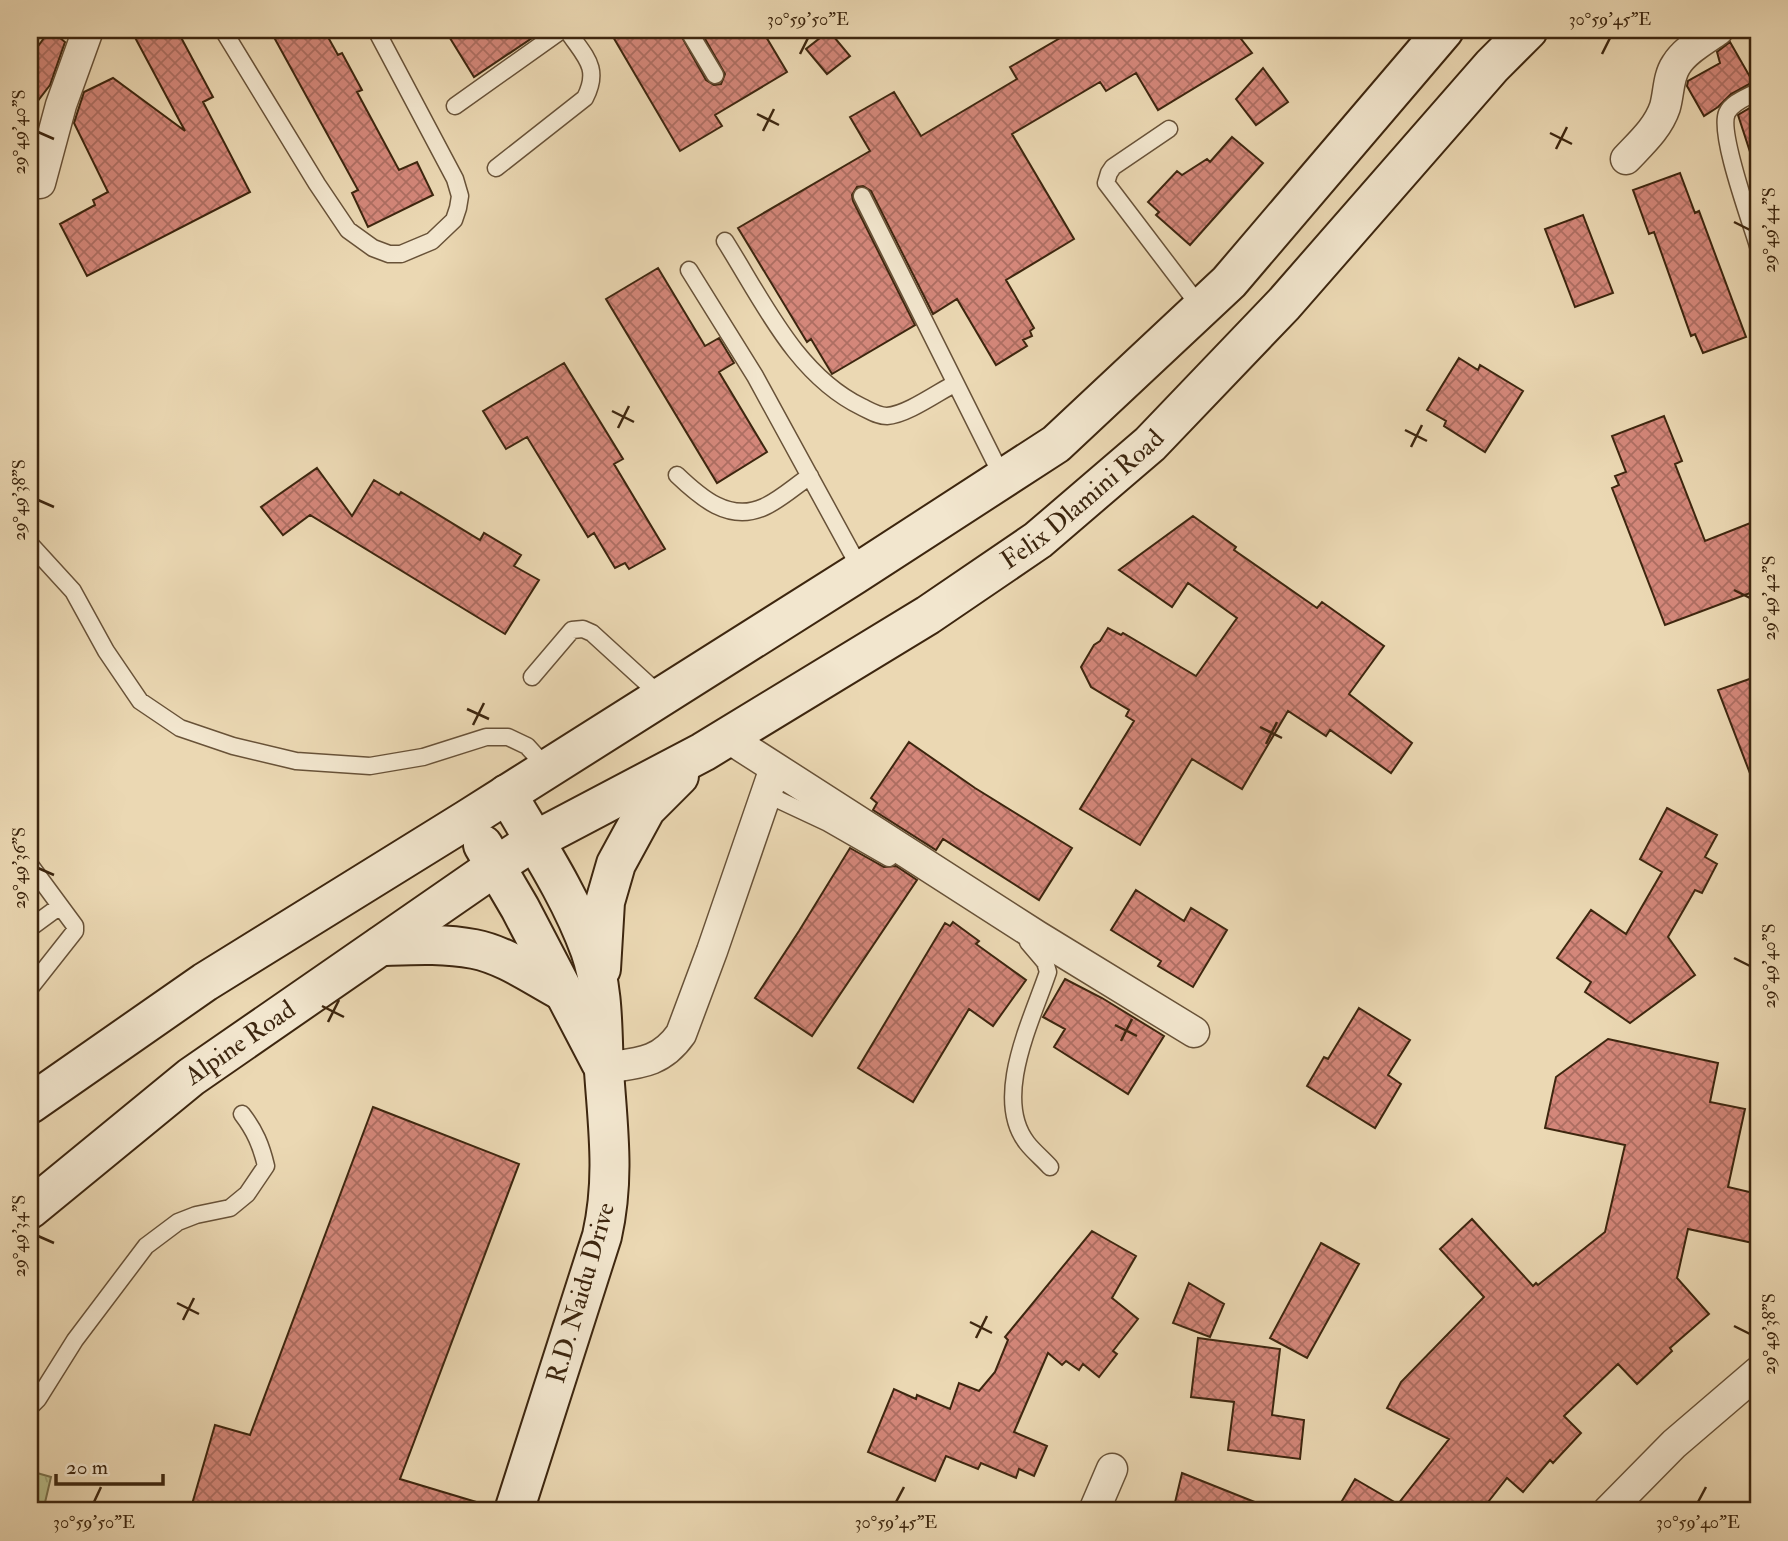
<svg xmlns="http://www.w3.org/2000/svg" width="1788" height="1541" viewBox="0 0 1788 1541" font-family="'IM FELL Double Pica',serif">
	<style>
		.park { fill: url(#park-tufts); stroke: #7a724d; stroke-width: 2 }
		.building { fill: url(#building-cross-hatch); stroke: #3d260f; stroke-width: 2 }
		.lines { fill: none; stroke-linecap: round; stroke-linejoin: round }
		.lane-casing { stroke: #685238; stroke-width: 19 }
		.street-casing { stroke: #685238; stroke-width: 33 }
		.secondary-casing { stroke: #3d260f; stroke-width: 42 }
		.lane { stroke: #f2e6ce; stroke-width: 16 }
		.street { stroke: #f2e6ce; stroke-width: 30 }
		.secondary { stroke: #f2e6ce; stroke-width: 38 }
		.ticks { fill: none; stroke: #3d260f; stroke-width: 2.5 }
		.labels { text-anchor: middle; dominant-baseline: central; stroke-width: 7; stroke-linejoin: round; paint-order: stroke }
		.street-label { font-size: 26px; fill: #3d260f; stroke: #f2e6ce }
		.neatline { fill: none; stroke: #3d260f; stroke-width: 2.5 }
		.ticks-label { font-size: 18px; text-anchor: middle; fill: #3d260f }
	</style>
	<defs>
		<pattern id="park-tufts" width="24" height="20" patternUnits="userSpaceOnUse" patternTransform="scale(1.75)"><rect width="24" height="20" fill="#b8be8b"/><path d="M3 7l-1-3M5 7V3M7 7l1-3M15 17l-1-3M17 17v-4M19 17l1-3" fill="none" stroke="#9fa377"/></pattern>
		<pattern id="building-cross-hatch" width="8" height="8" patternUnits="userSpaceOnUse" patternTransform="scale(1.75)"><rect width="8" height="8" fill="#d4877a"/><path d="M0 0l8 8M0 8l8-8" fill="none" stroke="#ad6e62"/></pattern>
	</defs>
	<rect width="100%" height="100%" fill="#ebd8b3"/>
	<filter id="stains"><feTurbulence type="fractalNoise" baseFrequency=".00286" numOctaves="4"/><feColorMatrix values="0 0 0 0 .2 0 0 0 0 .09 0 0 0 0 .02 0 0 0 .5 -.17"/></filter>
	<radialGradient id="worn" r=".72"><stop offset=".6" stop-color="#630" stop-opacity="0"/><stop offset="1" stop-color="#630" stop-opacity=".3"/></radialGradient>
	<path class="park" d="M30,1471L51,1477L43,1511H30Z"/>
	<path class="building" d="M50,30L65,42L50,85L30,111V57Z
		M131,30H177L213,97L203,102L250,192L87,276L60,224L95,205L93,200L108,192L74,123L84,92L113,78L185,131Z
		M270,30H324L338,55L342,53L362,90L357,92L399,170L417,162L433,195L368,227L352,193L358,190Z
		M445,30H544L474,77Z
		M609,30H678L706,80L714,85L721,84L725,74L700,30H762L787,72L715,115L722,126L680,151Z
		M1074,30H1234L1252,53L1158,110L1136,73L1106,91L1100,82L1012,134L1074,239L1006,280L1034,328L1030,331L1032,336L1023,340L1027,346L996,365L957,299L933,314L871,191L863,186L857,187L852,195L853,201L915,325L832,374L811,339L807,342L738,228L870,151L850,117L894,92L921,136L1017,79L1010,67Z
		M829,31L850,56L827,74L806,49Z
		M1730,42L1753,82L1731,94L1718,107L1704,116L1687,86L1688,81L1720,63L1717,52Z
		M1263,68L1288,102L1256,125L1236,99Z
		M1758,103V160L1753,161L1738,115Z
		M1232,137L1263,163L1190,245L1156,215L1159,212L1148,202L1177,171L1182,175L1207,159L1210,162Z
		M1680,173L1695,213L1699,211L1746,337L1703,353L1695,334L1691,336L1654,232L1649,234L1633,190Z
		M1583,215L1613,293L1575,307L1545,229Z
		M658,268L705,346L719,338L734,363L719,372L767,452L717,483L606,299Z
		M1459,358L1478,370L1480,365L1523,391L1485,452L1444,426L1446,421L1427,410Z
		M564,363L623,459L614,464L665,549L629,569L625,563L615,568L594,533L588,537L527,437L506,449L483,411Z
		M1664,416L1682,461L1675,464L1705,541L1758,520V590L1665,625L1612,488L1619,485L1615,476L1626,472L1612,436Z
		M317,468L352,516L374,480L399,495L401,492L480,540L484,533L521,555L514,566L539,580L505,634L310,515L283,535L261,507Z
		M1193,516L1236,547L1234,550L1317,608L1322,602L1384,646L1349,694L1412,743L1391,773L1330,730L1326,736L1288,711L1242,789L1192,759L1140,845L1080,809L1134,721L1126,716L1129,710L1091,687L1081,667L1094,645L1100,641L1108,628L1121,635L1123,633L1196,676L1237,618L1188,583L1172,607L1119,570Z
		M1758,676V789H1756L1718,690Z
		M909,742L975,788L1072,848L1039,900L943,839L936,850L873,810L877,803L871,798Z
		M1667,808L1717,835L1705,857L1717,864L1702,893L1695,890L1668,937L1695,975L1630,1023L1585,992L1591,982L1557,958L1591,910L1626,934L1662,872L1640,859Z
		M850,848L884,867L896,866L917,880L812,1036L755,998L799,931Z
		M1136,890L1184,921L1191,908L1227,930L1193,987L1158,966L1161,961L1111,930Z
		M953,922L979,941L976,944L1026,980L993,1026L969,1009L913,1102L858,1068L945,923L950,926Z
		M1065,979L1102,998L1164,1036L1128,1094L1054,1047L1065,1029L1043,1017Z
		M1359,1008L1410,1040L1388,1075L1401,1084L1375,1128L1307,1086L1324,1057L1328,1059Z
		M1608,1039L1718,1063L1710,1102L1745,1109L1728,1187L1758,1194V1220L1753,1243L1688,1229L1677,1278L1709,1314L1670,1348L1672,1351L1637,1384L1618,1364L1564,1416L1581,1433L1553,1463L1550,1460L1523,1492L1507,1478L1481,1511H1336L1355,1479L1398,1504L1449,1439L1387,1408L1401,1382L1484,1297L1440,1249L1472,1219L1533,1286L1536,1283L1538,1285L1605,1232L1625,1145L1545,1128L1556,1077Z
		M373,1107L519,1164L400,1479L483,1504L482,1511H190L215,1425L250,1435Z
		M1092,1231L1136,1256L1112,1298L1138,1319L1113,1351L1117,1354L1099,1377L1083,1364L1079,1370L1066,1361L1062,1365L1048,1353L1014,1432L1047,1446L1034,1476L1019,1469L1016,1478L981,1463L978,1469L946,1456L935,1481L868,1452L894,1389L916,1399L917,1395L950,1409L959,1383L979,1391L995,1372L1008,1340L1005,1337Z
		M1321,1243L1359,1264L1307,1358L1270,1338Z
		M1189,1283L1224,1304L1210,1337L1173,1323Z
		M1198,1338L1280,1349L1272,1415L1304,1420L1300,1459L1228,1450L1234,1402L1191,1397Z
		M1182,1473L1275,1510V1511H1173Z"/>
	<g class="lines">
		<defs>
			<path id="lane" d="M223,30L317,184L348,230L373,248L389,254H401L432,241L454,220L458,208L460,196L455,179L376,30
				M688,30L715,75
				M1758,91C1748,97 1732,102 1727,113C1718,133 1751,222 1758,246
				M455,106L562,30
				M1169,129L1113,167L1109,173L1106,183L1201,308
				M496,168L585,98C601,67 584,56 567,30
				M862,196L1003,478
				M725,241C763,301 796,375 862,407C870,411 878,416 887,416C906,415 937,393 954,384
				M689,270L755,376L861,570
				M677,475C700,497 729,523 764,507C780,500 795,486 810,476
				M30,544L73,591L106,651L140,701L180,728L233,746L296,761L370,766L423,757L486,737H508L527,746L547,768
				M532,677L572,630L583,629L592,633L661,696
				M766,794L828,823L889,858
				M30,865L75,926V931L30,988
				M30,928L60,906
				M1028,942L1045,962L1048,972C1032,1020 992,1098 1027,1143C1034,1152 1043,1159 1050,1167
				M30,1407L38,1399L75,1340L146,1246L178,1222L196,1215L230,1208L247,1194L266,1166C261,1145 255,1131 242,1114"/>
			<path id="street" d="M1626,159C1641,143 1658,128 1665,107C1669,93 1668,77 1676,65C1685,50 1704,40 1718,30
				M40,183L61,105L88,30
				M727,737L1037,936L1194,1032
				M604,1068C637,1063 660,1064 681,1034L712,951L775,768
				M1094,1511L1112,1469
				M1608,1511L1674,1444L1758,1372"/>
			<g id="secondary">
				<path d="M507,794C536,844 570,895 590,950C604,990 602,1029 604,1071C608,1129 615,1178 602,1236L514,1511"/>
				<path d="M483,845L520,908L601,1063"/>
				<path d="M381,946C412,945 443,943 474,949C505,955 534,976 562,991"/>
				<path d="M601,969L605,902L616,864L646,809L679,776"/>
				<path d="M30,1104L205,982L468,819L854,575L1056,444L1229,282L1444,30"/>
				<path id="s1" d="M30,1209L191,1077L496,866L534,841L703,752L928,615L1038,540L1150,444L1284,304L1492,66L1528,30"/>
			</g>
		</defs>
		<use href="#lane" class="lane-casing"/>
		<use href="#street" class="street-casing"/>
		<use href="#secondary" class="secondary-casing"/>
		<use href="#lane" class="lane"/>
		<use href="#street" class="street"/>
		<use href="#secondary" class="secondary"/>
	</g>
	<path class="ticks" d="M800,54L808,38M1602,54L1610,38M757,114L779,125M763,131L774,109M38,132L54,139M1550,133L1572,144M1556,149L1567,127M1734,222L1750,230M612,411L634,422M618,428L629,406M1405,430L1427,441M1411,447L1422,425M38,500L54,507M1734,590L1750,598M467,709L489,719M473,725L484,703M1260,727L1282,738M1266,744L1277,722M38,868L54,875M1734,958L1750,966M322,1006L344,1017M328,1022L339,1000M1115,1025L1137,1036M1121,1041L1132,1019M38,1236L54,1243M177,1303L199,1314M183,1320L194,1298M970,1322L992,1333M1734,1326L1750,1334M976,1338L987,1316M94,1502L101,1487M896,1502L904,1487M1698,1502L1706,1487"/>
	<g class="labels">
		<g class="street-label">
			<text stroke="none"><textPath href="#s1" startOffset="1272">Felix Dlamini Road</textPath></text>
			<text stroke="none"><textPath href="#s1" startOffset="268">Alpine Road</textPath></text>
			<text transform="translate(581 1293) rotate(-74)">R.D. Naidu Drive</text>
		</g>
	</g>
	<rect width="1788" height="1541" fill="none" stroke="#ebd8b3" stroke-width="77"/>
	<path d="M56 1474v10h107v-10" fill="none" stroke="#3d260f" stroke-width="3.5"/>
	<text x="66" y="1474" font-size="21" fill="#3d260f" stroke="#f2e6ce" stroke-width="5" paint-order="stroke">20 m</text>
	<rect x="38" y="38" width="1712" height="1464" class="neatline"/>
	<g class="ticks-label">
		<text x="808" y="25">30°59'50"E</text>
		<text x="1610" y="25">30°59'45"E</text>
		<text transform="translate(19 132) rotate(-90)" y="6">29°49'40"S</text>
		<text transform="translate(1769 230) rotate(-90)" y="6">29°49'44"S</text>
		<text transform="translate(19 500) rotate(-90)" y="6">29°49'38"S</text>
		<text transform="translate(1769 598) rotate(-90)" y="6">29°49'42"S</text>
		<text transform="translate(19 868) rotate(-90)" y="6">29°49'36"S</text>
		<text transform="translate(1769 966) rotate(-90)" y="6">29°49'40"S</text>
		<text transform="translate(19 1236) rotate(-90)" y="6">29°49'34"S</text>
		<text transform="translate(1769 1334) rotate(-90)" y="6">29°49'38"S</text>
		<text x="94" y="1528">30°59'50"E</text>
		<text x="896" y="1528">30°59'45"E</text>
		<text x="1698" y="1528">30°59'40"E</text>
	</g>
	<rect width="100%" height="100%" filter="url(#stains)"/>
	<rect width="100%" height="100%" fill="url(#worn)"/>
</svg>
